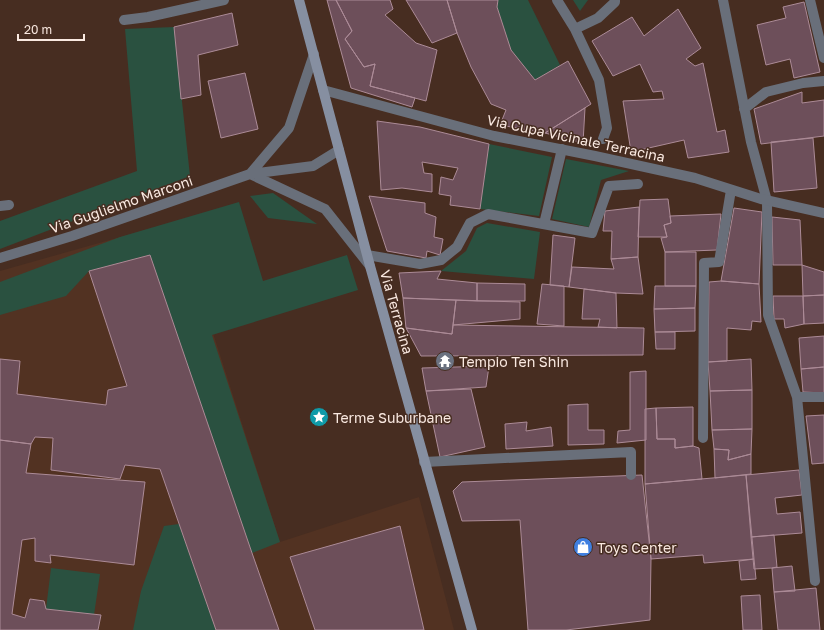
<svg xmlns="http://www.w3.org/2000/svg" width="824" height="630" viewBox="0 0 824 630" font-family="'Golos Text',sans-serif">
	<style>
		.built { fill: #523222 }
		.green { fill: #2a5140 }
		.building { fill: #6d4f5a; stroke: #ac8b97 }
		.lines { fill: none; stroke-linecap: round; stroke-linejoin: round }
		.lane { stroke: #696f7a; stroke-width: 10 }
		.street { stroke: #696f7a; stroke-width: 10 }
		.secondary { stroke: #868fa1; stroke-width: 10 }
		.labels { text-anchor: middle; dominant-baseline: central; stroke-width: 3; stroke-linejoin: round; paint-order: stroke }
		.street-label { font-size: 14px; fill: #fae9e1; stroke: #472d21 }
		.poi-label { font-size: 14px; fill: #fae9e1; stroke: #472d21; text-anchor: start }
	</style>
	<rect width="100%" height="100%" fill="#472d21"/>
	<path class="built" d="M177,221L280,542L419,497L454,630H0V271Z"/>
	<path class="green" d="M498,0H528L560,65L535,80L511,50L497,7Z
		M573,0H588L580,11Z
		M174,27L190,176L0,249V221L137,171L125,29Z
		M489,144L552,157L539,216L480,209Z
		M566,159L629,171L601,180L589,227L552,219Z
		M273,193L317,224L268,218L250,196Z
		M239,202L263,281L347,255L358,290L212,335L280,542L252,553L149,255L89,271L66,296L0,315V282L120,237Z
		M487,223L540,232L534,279L441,271L466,251L477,228Z
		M179,524L216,630H133L141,591L164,526Z
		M51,568L100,574L94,615L46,609Z"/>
	<path class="building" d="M327,0H336L352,31L345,39L364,67L375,64L370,86L415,98L412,107L351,88Z
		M336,0H390L393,9L385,15L416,43L437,50L426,101L370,86L375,64L364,67L345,39L352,31Z
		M406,0H447L457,33L432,43Z
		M447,0H498L497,7L511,50L535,80L568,61L591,104L545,133L500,125L506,110L491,104L471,67L457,33Z
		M804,2L820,72L794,78L790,59L766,65L757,25L786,18L783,7Z
		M678,9L701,48L686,59L695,66L703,63L717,132L725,130L729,152L688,158L684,140L631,152L623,101L664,99L662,91L653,92L640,64L613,76L592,41L632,17L644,36Z
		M232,13L238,45L198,55L201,95L181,99L174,27Z
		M245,73L258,129L221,138L208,81Z
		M802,92V103L824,100V136L761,144L754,109Z
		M585,108L583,143L545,133Z
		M377,121L420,127L489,144L480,209L450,205L451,196L439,194L441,177L453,180L458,168L422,162L424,173L432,174V192L402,188L381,190Z
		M813,138L817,188L774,192L771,142Z
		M369,196L425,203V213L436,217L434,237L443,239L440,255L427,251L426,258L387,251Z
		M668,199L671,223L664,225L667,237H638L640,200Z
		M639,207L638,257L611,259L612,231H603L605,211Z
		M734,208L762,212L759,284L721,281Z
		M721,214L717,250L665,252L661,238L667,237L664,225L671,223L670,216Z
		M772,217L800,220L802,265H773Z
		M553,235L575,238L569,287L550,285Z
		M665,252H696V286H665Z
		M150,255L252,553L279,630H216L160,469L125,465L120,479L51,470L53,438L35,437L31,444L0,440V359L20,361L17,394L106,405L108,390L127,386L89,271Z
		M638,257L643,294L616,293L569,287L572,267L614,269L611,259Z
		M802,265L824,272V295L803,296Z
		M441,271L437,279L477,283V301L403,298L399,273Z
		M721,281L759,284L761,322L752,321L751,330L727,328V361L708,362L709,282Z
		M477,283L525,284V301H477Z
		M542,284L564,286V326L537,324Z
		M655,286H696L695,308L654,309Z
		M584,289L616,293L617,328L598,327L600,319H582Z
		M824,295V323L804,324L803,296Z
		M773,296H803L804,324L785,328L784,319H774Z
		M403,298L456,300L452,334L406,328Z
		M456,300L520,302V319L453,325Z
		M695,308V331L655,332L654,309Z
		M453,325L644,328L643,355L421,356L406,328L452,334Z
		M655,332H675V349H656Z
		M824,336V367L801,369L799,338Z
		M751,359L752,390L710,391L708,362Z
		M489,366L486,387L426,391L422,368Z
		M824,367V393L803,392L801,369Z
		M646,371V440L617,443L618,431L630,430V372Z
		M471,389L485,447L440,457L426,391Z
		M752,390V429L712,430L710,391Z
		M588,404V430H604V444L568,445V405Z
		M693,407V446L675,448V439H657L656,408Z
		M656,408L657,439H675V448L693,446L699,448L702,479L645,484V409Z
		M824,415V463L812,464L806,416Z
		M527,422L526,431L551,427L553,446L506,449L505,424Z
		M752,429L751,454L728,460L729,450L714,449L712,430Z
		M0,440L31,444L26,473L145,482L134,565L50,555L51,563L35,561V538L22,540L12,614L25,618L30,599L44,601L46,609L101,615L98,630H0Z
		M714,449L729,450L728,460L751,454V474L715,478Z
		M799,470L802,495L775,498L777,514L800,512L802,533L751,537L746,475Z
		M642,475L651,559L650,620L566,630H528L520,520L462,521L453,491L462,482Z
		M746,475L754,559L704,563L703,555L651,559L645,484Z
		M400,526L424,630H315L290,557Z
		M774,535L777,567L772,568L754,569L751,537Z
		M754,559L756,579L741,580L739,561Z
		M792,566L795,591L774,592L772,568Z
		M816,588L820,630H778L774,592Z
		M760,595L762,630H743L741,596Z"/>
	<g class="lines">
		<path class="lane" d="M557,0L575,29L598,18L615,2V0
			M723,0L751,142L767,201L768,315L797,397H824
			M810,0L824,58
			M124,20L148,17L224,0
			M575,29L599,80L607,128L603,139
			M744,109L766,92L803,83L824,81
			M0,206L9,205
			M544,224L562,149
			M367,255L420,264L441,260L457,247L470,223L488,214L592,233L609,186L638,184
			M797,397L815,581
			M703,438L704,263L719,262L731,190
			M424,462L631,452V475"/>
		<path class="street" d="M323,90L494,136L595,156L695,178L761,199L824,213
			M250,174L325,209L370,266
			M250,174L289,128L314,54
			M0,258L72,236L250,174L313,166L339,150"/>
		<path class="secondary" d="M299,0L370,266L472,630"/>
	</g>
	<defs>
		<symbol id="temple-disc" viewBox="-11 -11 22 22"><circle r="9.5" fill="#6b7280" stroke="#472d21"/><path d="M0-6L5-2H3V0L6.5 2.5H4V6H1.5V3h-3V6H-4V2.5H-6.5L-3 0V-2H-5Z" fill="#fff"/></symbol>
		<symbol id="sight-disc" viewBox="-11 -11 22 22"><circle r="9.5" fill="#0f9aa8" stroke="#472d21"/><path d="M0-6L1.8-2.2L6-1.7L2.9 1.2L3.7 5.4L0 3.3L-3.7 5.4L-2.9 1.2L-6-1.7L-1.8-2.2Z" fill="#fff"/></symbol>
		<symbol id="shop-disc" viewBox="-11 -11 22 22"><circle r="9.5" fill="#3f7fe0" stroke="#472d21"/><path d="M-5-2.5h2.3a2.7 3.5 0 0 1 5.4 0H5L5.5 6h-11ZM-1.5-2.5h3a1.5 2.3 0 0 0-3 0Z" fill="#fff"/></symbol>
	</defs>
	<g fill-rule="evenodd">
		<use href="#temple-disc" x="434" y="350" width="22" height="22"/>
		<use href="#sight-disc" x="308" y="406" width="22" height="22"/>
		<use href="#shop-disc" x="572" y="536" width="22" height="22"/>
	</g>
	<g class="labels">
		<g class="street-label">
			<text transform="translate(576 138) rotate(12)">Via Cupa Vicinale Terracina</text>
			<text transform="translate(121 204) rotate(-19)">Via Guglielmo Marconi</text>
			<text transform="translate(397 312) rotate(74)">Via Terracina</text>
		</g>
		<g class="poi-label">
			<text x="459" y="361">Tempio Ten Shin</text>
			<text x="333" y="417">Terme Suburbane</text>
			<text x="597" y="547">Toys Center</text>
		</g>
	</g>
	<path d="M18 34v6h66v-6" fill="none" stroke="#fae9e1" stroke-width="2"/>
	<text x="24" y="34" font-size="12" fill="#fae9e1" stroke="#472d21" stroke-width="3" paint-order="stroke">20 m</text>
</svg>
